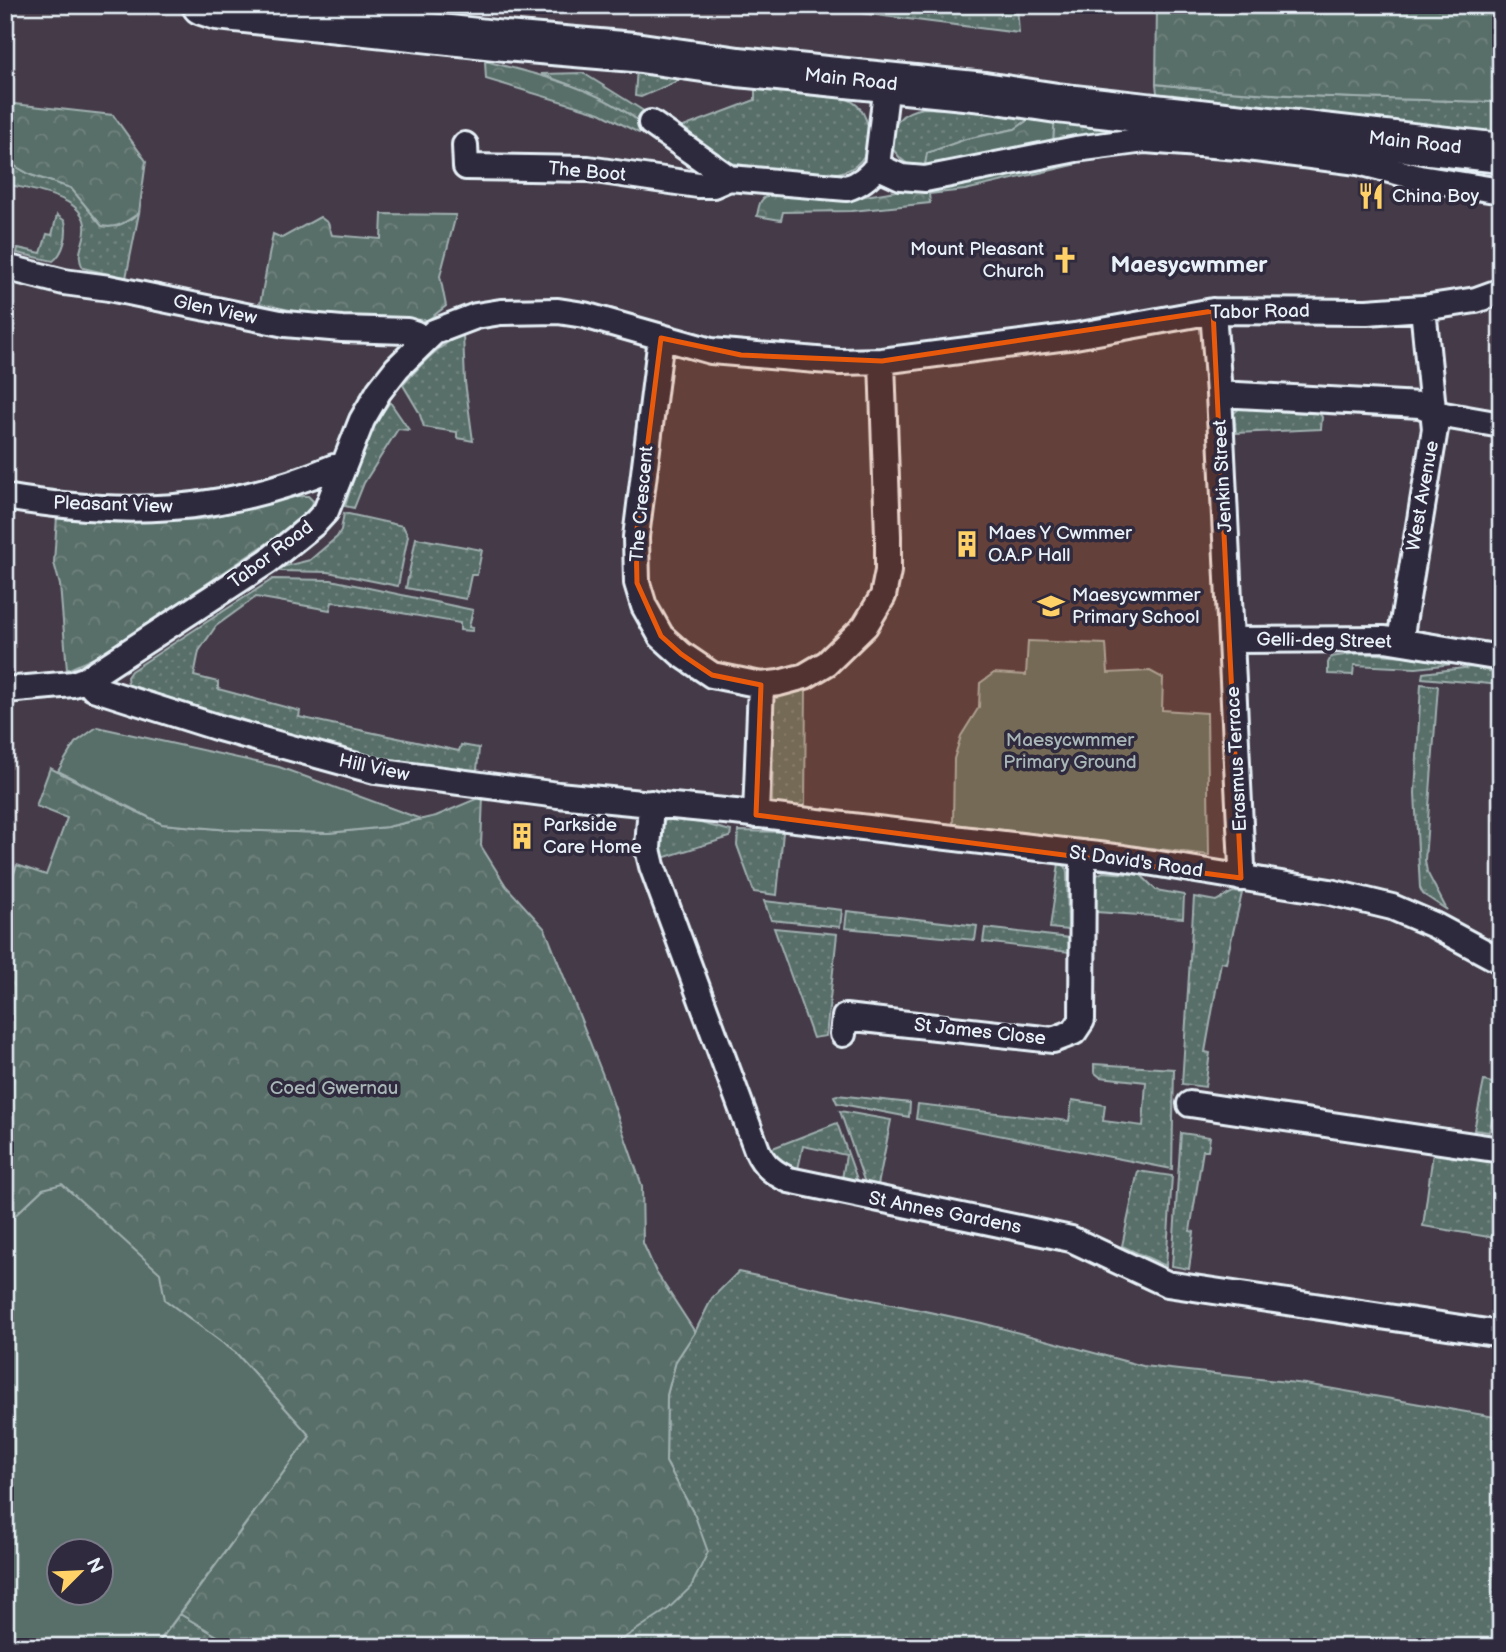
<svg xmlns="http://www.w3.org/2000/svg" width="1506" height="1652" viewBox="0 0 1506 1652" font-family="'Balsamiq Sans',sans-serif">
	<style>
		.grass { fill: url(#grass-dots); stroke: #a0b0b0; stroke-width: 2 }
		.forest { fill: url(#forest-crowns); stroke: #a0b0b0; stroke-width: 2 }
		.park { fill: #596e68; stroke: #a0b0b0; stroke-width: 2; fill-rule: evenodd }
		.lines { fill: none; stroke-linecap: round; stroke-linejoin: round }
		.street-casing { stroke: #e8f1f8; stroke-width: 30 }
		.primary-casing { stroke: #e8f1f8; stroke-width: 44 }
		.street { stroke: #2f2a3d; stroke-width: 24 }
		.primary { stroke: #2f2a3d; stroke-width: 38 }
		.marked { fill: #e8590c; fill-opacity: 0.2; stroke: #e8590c; stroke-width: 5; stroke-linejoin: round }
		.labels { text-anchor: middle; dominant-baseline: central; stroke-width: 7; stroke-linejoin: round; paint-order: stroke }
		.street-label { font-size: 19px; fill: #e8f1f8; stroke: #2f2a3d }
		.poi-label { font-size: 19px; fill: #e8f1f8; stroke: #2f2a3d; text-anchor: start }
		.park-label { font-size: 19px; fill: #a8b6b7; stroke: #2f2a3d }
		.quarter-label { font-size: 23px; font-weight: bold; fill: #e8f1f8; stroke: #2f2a3d }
	</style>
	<defs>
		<pattern id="grass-dots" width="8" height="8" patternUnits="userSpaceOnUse" patternTransform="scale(1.75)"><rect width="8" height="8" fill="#596e68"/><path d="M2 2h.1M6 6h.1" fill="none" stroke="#71837e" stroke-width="1.8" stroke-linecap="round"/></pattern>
		<pattern id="forest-crowns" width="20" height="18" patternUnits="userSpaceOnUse" patternTransform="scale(1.75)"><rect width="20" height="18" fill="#596e68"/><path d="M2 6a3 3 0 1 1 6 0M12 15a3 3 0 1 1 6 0" fill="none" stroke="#71837e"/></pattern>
	</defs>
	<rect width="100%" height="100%" fill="#443a48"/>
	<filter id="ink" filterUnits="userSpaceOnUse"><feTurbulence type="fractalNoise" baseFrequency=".0143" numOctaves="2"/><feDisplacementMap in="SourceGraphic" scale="14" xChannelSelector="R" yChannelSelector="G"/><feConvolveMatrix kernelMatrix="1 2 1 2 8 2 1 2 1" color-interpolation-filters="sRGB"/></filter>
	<g filter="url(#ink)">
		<path class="grass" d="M797,5H1017L1019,33Z
			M637,67L836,94C855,101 863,107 868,126C873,146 863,167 842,172C814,179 759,166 729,163L719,157L683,127L755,100V86L682,79L641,97L635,96Z
			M583,73L647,113L641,123C611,99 577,88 541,74Z
			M1156,84C1268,97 1380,99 1493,102L1501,96V136L1158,102Z
			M924,108L1038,113L1015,129L966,139L928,153L925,165L910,166L900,158L891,147C893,122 899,112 924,108Z
			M1055,114L1127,129L1053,142Z
			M15,166L31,175L71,188L102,226C117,229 126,222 139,213L126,278L83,268C75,254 84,245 85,231C89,196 30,190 5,184V169Z
			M57,215L65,221C68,234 64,253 53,261L17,253L18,248L41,253L47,234L52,235Z
			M463,334L465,382L473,441L457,438V432L424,427L419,412L403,385C421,365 438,345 463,334Z
			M390,402L409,430L398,429L364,483L354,508L345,506C357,469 366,433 390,402Z
			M1240,408L1319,413L1322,417L1321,429L1236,433L1234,413Z
			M344,513L403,526L408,536L398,586L328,572L280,571L278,568L310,560L337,537L341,530Z
			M416,538L482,550L477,575H471L466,599L406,588Z
			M273,579L331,580L473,610L469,627L473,628L472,631L460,630V623L343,603L332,602L330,610L256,597L216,626L199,651L194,676L218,682V689L300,711L299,717L459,751L461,745L479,748L477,770L408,766L346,752L128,685L127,677L131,671Z
			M1358,653L1406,656L1453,664L1416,668L1354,665L1353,675L1328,674V663L1331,657Z
			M1472,667L1501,674V685L1422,678L1423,673Z
			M1421,684L1438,686L1425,860L1427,872L1447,910L1423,894L1420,888L1415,793Z
			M806,687L805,807L772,804L774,694Z
			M674,816L731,831L730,837L662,858C656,842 654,822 674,816Z
			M738,831L783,832L777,895L754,892L737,845Z
			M1059,863L1066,867L1067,872L1068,930L1050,928Z
			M1103,872L1141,875L1156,890L1184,895L1183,918L1096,912L1094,882L1097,875Z
			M1233,892L1242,893L1226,963L1221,962L1205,1052L1210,1053L1205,1087L1182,1084L1194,897L1216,901Z
			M764,901L842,910L840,927L771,920Z
			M847,911L977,926L975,940L845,928Z
			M774,928L837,934L826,1036L813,1038Z
			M985,928L1069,938V952L983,942Z
			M1094,1064L1174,1069L1172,1169L916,1119L918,1104L1069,1121L1072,1100L1105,1105L1103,1121L1143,1126L1146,1082L1100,1077L1094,1072Z
			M1484,1081L1501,1085L1489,1132L1474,1130Z
			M837,1095L910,1103L909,1117L837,1103L834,1096Z
			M840,1111L891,1120L878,1185L865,1183Z
			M837,1123L858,1182L842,1179L846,1155L803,1146L798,1169C785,1166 778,1160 770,1149Z
			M1181,1133L1210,1137L1208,1150H1203L1190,1231L1194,1232L1189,1269L1172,1266Z
			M1433,1153L1501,1163V1239L1423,1226Z
			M1138,1171L1172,1176L1166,1266L1122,1246Z
			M738,1272L982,1323L1143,1366L1305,1384L1501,1418V1647H596L621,1640L695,1516L666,1462L667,1395L676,1361L695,1332L712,1298Z
			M180,1614L226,1641L248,1647H155Z"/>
		<path class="forest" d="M1157,5H1501V96L1493,102C1381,99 1268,97 1156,84Z
			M485,61C540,75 596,87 641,123L643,129L639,133L600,113L486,79Z
			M5,103L113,115L146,161L139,213C126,222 117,229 102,226L71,188L31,175L15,166L5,169Z
			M1038,113L1055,114L1053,142L925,165L927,153L966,139L1015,129Z
			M1074,161V165L965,190L929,194L930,203L852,211L783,212L781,220L757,216C759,204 760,197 772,194L848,199Z
			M382,214L456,215L440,276L446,306L428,320L325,317L260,304L273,234L282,238L320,217L328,223L332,235L381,239Z
			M297,496H308L313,501C312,514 298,522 288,529L103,654L67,670L60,585L54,563L57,516L147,522L205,519Z
			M50,768L162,824L230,830L328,833L387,827L436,816L483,796L481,846L506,886L545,929L606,1083L642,1186L643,1243L656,1272L695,1332L676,1361L667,1395L666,1462L695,1516L708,1552L691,1587L668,1609L621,1640L596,1647H248L226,1641L180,1614L310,1436L236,1353L165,1300L43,1189L5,1225V897L17,865L46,875L67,818L36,806Z"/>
		<path class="park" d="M1028,641L1106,644L1108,673L1150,671L1163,678L1162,710L1207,713L1209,855L953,824L954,759L961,736L979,707L980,683L994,673L1026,675Z
			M97,727L279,767L421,819L387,827L328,833L230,830L162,824L58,771L75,743Z
			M62,1184L160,1273L165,1300L236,1353L310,1436L155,1647H5V1225L43,1189ZM60,1550H102V1592H60Z"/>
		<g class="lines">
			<defs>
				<path id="street" d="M651,123L729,178L847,188C860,184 869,177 877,166L887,84
					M465,145L466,167L588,169L698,185H713L729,178
					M877,166L901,177L925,179L1076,149L1145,140L1239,147L1358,162L1420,178L1501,191
					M5,267L64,282L109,288L285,324L342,329L407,331L416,334L423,342
					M1213,311L1219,394L1242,866L1241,878
					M661,338L636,537L637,583L644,606L661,636L681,654L712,675L761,685L779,683L805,676L827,663L865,626L883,596L888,571V536L882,361
					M1219,394L1420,405L1444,415L1501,425
					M5,497C122,517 224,514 334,467H342
					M1231,640L1385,639L1501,658
					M1400,641L1435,429L1423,308
					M87,679L93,688L219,728L375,771L558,795L735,812L1123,858L1330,892L1392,907L1434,925L1501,961
					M5,690L73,684L87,679L268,561L315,523L326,511L362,420L379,391L397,368L434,332L476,316L501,312L558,311L584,315L711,351L840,362L882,361L1075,336L1213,311L1367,312L1423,308L1476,300L1501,291
					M651,803L648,849L652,866L757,1150C764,1166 774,1173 789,1180L1071,1239L1167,1284L1501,1334
					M756,815L761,685
					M843,1034L845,1017L1053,1040L1074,1032L1082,1020L1083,853
					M1190,1104L1501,1150"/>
				<path id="primary" d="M202,5L217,10L505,41L634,52L738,67L984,92L1057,103L1501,153"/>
			</defs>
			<use href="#street" class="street-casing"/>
			<use href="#primary" class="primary-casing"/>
			<use href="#street" class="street"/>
			<use href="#primary" class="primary"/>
		</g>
	</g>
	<path class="marked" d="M1213,311L1241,878L756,815L761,685L712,675L681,654L661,636L637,583L636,537L661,338L741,355L882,361Z"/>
	<defs>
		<symbol id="restaurant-bare" viewBox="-9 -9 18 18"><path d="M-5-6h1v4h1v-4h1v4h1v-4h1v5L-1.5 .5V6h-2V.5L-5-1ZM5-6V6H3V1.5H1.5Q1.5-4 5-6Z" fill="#ffd166" stroke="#2f2a3d" stroke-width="2.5" paint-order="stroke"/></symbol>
		<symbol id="church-bare" viewBox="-9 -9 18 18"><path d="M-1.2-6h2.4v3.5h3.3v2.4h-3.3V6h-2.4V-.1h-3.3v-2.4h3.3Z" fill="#ffd166" stroke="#2f2a3d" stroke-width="2.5" paint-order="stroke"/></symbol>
		<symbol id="building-bare" viewBox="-9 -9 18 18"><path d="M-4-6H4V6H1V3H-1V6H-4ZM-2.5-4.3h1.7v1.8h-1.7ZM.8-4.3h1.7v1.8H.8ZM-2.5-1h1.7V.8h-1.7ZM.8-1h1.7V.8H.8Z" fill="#ffd166" stroke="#2f2a3d" stroke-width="2.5" paint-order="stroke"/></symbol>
		<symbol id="school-bare" viewBox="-9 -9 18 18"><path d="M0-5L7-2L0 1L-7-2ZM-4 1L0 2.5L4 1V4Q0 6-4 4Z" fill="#ffd166" stroke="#2f2a3d" stroke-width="2.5" paint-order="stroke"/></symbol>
	</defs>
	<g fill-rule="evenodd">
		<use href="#restaurant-bare" x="1352" y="177" width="38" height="38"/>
		<use href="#church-bare" x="1046" y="241" width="38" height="38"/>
		<use href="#building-bare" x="948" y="525" width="38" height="38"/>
		<use href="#school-bare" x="1032" y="587" width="38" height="38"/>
		<use href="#building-bare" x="503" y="817" width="38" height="38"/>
	</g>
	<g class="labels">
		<g class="street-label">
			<text transform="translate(851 80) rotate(6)">Main Road</text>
			<text transform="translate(1415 143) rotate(6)">Main Road</text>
			<text transform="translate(587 172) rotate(5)">The Boot</text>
			<text transform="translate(215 310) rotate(12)">Glen View</text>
			<text transform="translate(1260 312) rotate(-1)">Tabor Road</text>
			<text transform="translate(1223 476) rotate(-93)">Jenkin Street</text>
			<text transform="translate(1423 496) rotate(-80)">West Avenue</text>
			<text transform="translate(642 504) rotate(-85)">The Crescent</text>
			<text transform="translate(113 505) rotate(2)">Pleasant View</text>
			<text transform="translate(271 555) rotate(-37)">Tabor Road</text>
			<text transform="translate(1324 641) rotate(1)">Gelli-deg Street</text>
			<text transform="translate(1237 759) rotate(-93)">Erasmus Terrace</text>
			<text transform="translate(374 768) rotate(12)">Hill View</text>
			<text transform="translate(1136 862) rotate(8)">St David's Road</text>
			<text transform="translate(980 1032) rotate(6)">St James Close</text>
			<text transform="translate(945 1213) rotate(11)">St Annes Gardens</text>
		</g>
		<g class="poi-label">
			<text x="1392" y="196">China Boy</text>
			<text x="1044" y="249" text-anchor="end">Mount Pleasant<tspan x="1044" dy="22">Church</tspan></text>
			<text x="988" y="533">Maes Y Cwmmer<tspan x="988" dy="22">O.A.P Hall</tspan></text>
			<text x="1072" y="595">Maesycwmmer<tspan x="1072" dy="22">Primary School</tspan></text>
			<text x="543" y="825">Parkside<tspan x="543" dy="22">Care Home</tspan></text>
		</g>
		<g class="park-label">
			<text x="1070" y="740">Maesycwmmer<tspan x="1070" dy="22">Primary Ground</tspan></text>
			<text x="334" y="1088">Coed Gwernau</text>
		</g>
		<g class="quarter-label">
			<text x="1189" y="265">Maesycwmmer</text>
		</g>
	</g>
	<rect width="1506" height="1652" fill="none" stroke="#2f2a3d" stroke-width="28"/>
	<rect x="14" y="14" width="1478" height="1624" fill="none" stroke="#e8f1f8" stroke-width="2.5" filter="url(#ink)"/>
	<g transform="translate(80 1572) rotate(66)"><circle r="33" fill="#2f2a3d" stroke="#797a88" stroke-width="2"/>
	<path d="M0-5L12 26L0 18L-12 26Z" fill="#ffd166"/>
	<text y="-10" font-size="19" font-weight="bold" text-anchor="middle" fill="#e8f1f8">N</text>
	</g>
</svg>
